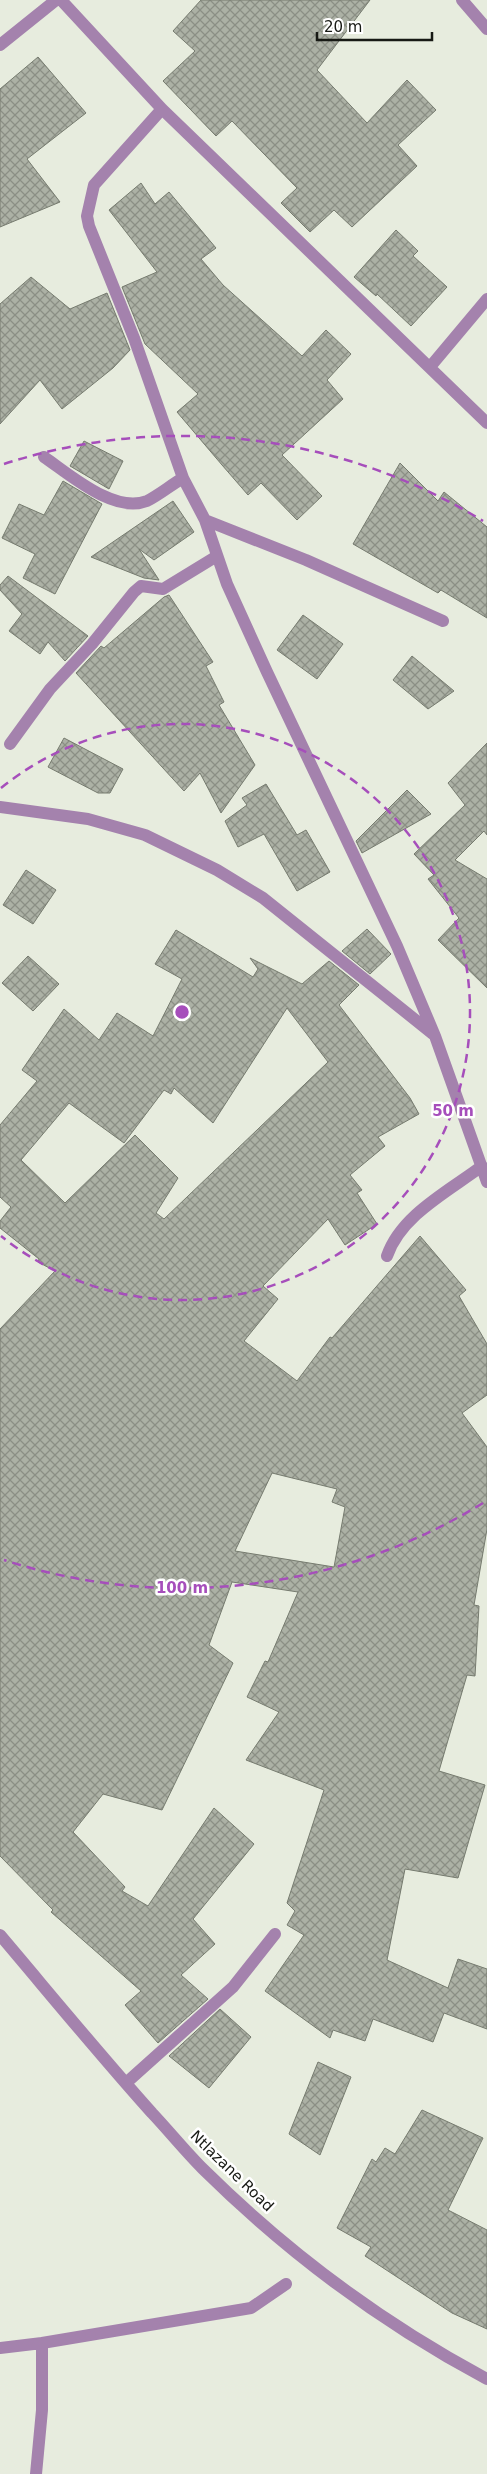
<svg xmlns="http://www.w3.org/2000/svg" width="487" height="2474" viewBox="0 0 487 2474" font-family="'DejaVu Sans',sans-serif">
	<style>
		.building { fill: url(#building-cross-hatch); stroke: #767b6f; fill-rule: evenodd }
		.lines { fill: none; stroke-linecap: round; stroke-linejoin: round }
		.minor { stroke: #a482ad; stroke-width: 12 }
		.ring { fill: none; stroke: #a64ebb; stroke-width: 2.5; stroke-dasharray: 9 6 }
		.labels { text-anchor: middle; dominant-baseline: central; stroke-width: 5; stroke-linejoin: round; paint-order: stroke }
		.street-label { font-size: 15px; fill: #171914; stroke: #fff }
		.centre { fill: #a64ebb; stroke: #fff; stroke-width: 2.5 }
		.ring-label { font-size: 15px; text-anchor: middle; font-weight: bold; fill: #a64ebb; stroke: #fff; stroke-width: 5; stroke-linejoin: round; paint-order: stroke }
	</style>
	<defs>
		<pattern id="building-cross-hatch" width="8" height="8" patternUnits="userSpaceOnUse" patternTransform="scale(1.25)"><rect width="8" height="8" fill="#acb1a5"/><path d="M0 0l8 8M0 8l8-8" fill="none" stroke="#8b8f85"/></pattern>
	</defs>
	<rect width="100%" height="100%" fill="#e7ecde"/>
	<path class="building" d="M201,0H370L317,70L367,123L407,80L436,110L398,145L417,166L352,227L334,210L310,232L281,203L297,188L232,121L216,136L163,81L195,51L173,31Z
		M38,57L86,113L27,159L60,202L0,227V89Z
		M141,183L155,204L169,192L216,248L201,259L223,285L302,356L326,330L351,354L327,380L343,399L282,455L322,496L297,520L261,483L248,495L222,465L177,412L198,394L145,344L122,287L157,272L109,210Z
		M396,230L418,251L413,256L447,287L411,326L377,294L376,296L354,277Z
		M31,277L70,309L107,293L130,350L113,368L62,409L40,380L0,424V304Z
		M84,441L123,461L109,489L70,466Z
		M400,463L438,501L444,492L487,527V618L441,590L438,593L353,544Z
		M63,481L102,504L55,594L23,578L35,554L2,538L19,504L44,515Z
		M173,501L194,532L154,560L139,549L159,580L144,578L91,557Z
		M8,576L88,636L65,661L48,642L40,654L9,631L22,614L0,590V585Z
		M169,595L213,662L206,666L224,702L219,705L255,765L221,813L200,773L184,791L76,673L101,646L104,648L164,597Z
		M303,615L343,644L317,679L277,650Z
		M412,656L454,691L428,709L393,680Z
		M64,738L123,769L110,793H98L48,767Z
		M487,743V835L484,831L455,860L487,879V988L438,940L459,918L428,879L434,875L414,854L465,805L448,783Z
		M266,784L297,835L306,830L330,872L297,891L264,834L238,847L225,821L247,805L242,798Z
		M407,790L431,814L362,853L356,841Z
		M26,870L56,890L33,924L3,905Z
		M367,929L391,954L370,974L342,951Z
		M176,930L253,977L258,969L250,958L302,984L329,961L359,985L339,1005L410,1098L419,1114L378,1137L385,1146L350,1175L362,1190L357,1193L377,1224L345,1245L328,1219L263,1286L278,1299L244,1341L297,1381L330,1337L332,1338L420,1236L466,1290L459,1296L487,1344V1395L462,1413L487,1447V1529L474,1605L479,1606L475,1676L467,1675L439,1771L485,1785L458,1878L405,1869L387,1960L448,1988L458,1959L487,1969V2029L444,2013L433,2042L373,2019L365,2041L333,2030L330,2038L265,1991L304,1935L287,1925L295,1911L287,1903L324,1790L246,1760L279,1712L247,1697L265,1661L268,1662L298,1592L232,1582L209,1645L233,1663L162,1810L103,1794L73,1832L125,1887L122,1891L148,1906L214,1808L254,1844L193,1919L215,1944L181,1975L208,1999L158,2043L125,2005L141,1991L51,1912L53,1910L0,1856V1329L55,1271L38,1262L39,1259L0,1228V1221L11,1207L0,1197V1125L37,1081L22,1070L64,1009L99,1040L117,1013L153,1036L182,979L155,964ZM287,1008L328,1062L164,1219L156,1213L178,1178L135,1135L65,1203L21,1160L69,1103L124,1143L164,1090L171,1094L174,1088L213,1123ZM272,1473L337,1489L332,1502L345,1507L334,1567L235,1551Z
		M28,956L59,984L33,1011L2,983Z
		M220,2009L251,2037L209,2088L169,2056Z
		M318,2062L351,2077L320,2155L289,2134Z
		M422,2110L483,2138L448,2210L487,2230V2329L452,2313L365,2256L371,2247L337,2228L372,2159L376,2162L385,2148L395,2154Z"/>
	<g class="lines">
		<path class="minor" d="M61,0L162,109L487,423
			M462,0L487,29
			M0,45L56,0
			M162,109L94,185L87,216L89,226L134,338L183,478L205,520L227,584L267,672L397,946L435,1036L487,1182
			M430,367L487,299
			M44,457C69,474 114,514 147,501C159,495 171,485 183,478
			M205,520L306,560L443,621
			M10,744L50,689L92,644L134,592L141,586L163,589L217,556
			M0,807L88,819L145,835L217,870L263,898L433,1034
			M387,1256C401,1215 449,1191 482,1166
			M0,1935C50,1994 100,2055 152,2113C169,2131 185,2151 203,2169C287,2252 382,2323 487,2379
			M126,2083L233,1987L275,1934
			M0,2348L42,2343
			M36,2474L42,2410V2343L251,2308L286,2284"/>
	</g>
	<g class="ring">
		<path d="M1 788A288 288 0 1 1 1 1236"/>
		<path d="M483 1503A576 576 0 0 1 4 1560M4 464A576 576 0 0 1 483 521"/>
	</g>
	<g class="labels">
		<g class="street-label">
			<text transform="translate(232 2171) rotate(44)">Ntlazane Road</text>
		</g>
	</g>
	<circle cx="182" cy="1012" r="8" class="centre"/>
	<g class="ring-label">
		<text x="453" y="1116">50 m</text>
		<text x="182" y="1593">100 m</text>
	</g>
	<path d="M317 32v8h115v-8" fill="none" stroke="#171914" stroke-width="2.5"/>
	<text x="324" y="32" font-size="15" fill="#171914" stroke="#ffffff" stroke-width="4" paint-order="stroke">20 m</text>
</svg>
